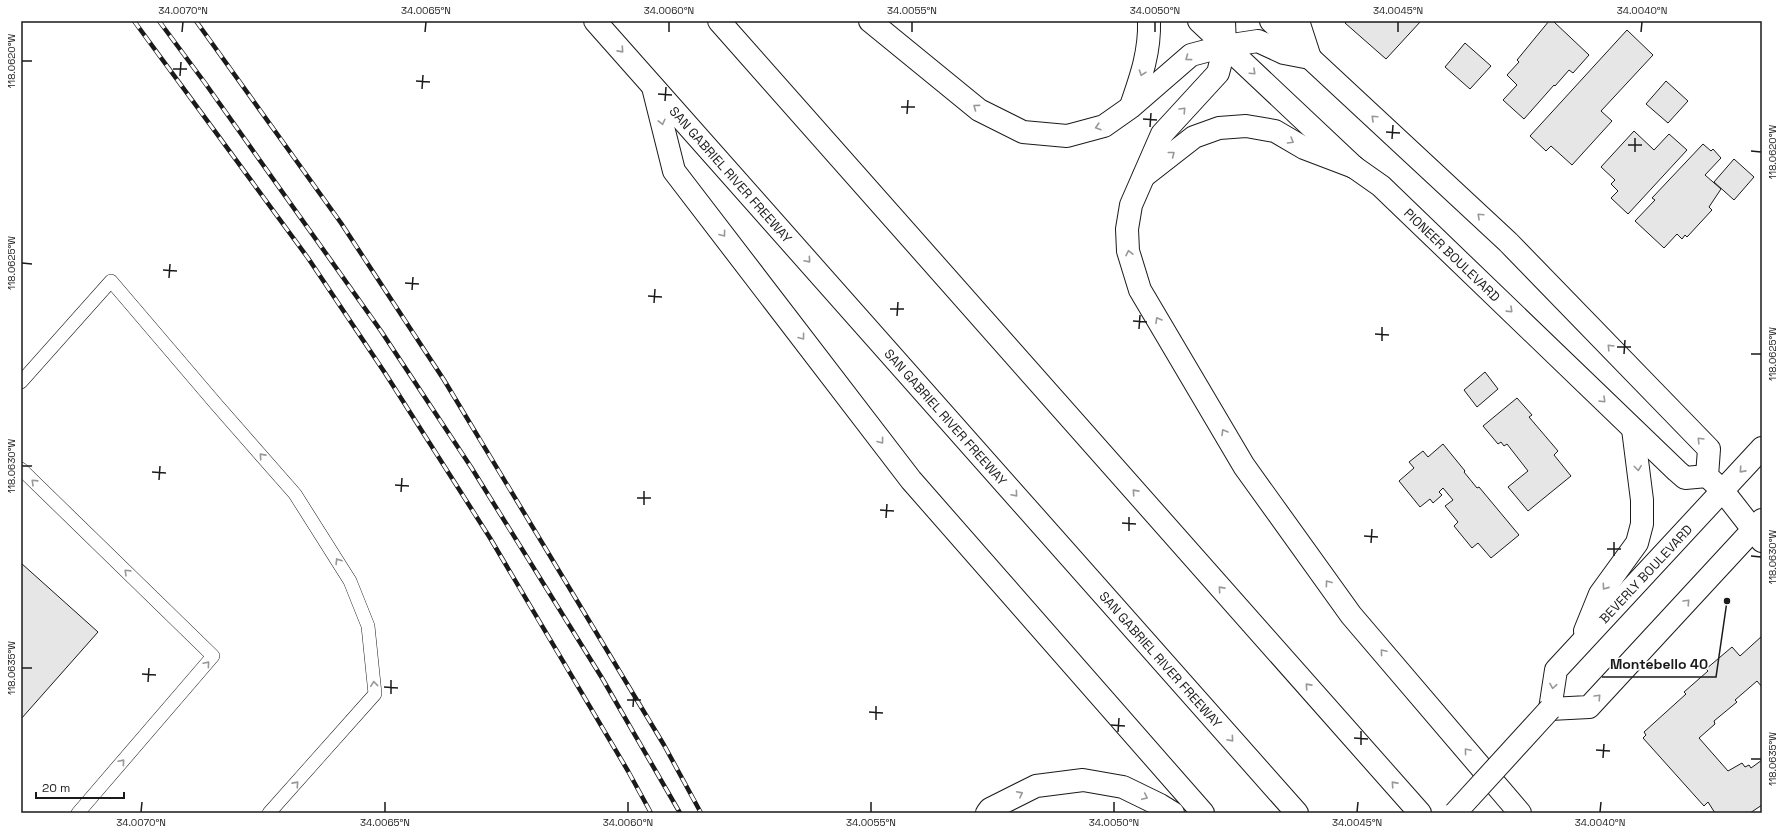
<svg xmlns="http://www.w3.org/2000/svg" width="1783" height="834" viewBox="0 0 1783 834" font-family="'Space Grotesk',sans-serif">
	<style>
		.building { fill: #e6e6e6; stroke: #1a1a1a }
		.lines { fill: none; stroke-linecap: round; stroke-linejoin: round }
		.service-casing { stroke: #1a1a1a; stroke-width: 14 }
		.minor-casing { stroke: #1a1a1a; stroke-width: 24 }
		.tertiary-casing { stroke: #1a1a1a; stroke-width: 24 }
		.secondary-casing { stroke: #1a1a1a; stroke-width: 24 }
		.motorway-casing { stroke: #1a1a1a; stroke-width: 24 }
		.service { stroke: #fff; stroke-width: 13 }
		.minor { stroke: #fff; stroke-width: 22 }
		.tertiary { stroke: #fff; stroke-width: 22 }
		.secondary { stroke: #fff; stroke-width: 22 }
		.motorway { stroke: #fff; stroke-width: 22 }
		.rail-casing { stroke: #1a1a1a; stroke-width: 4.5 }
		.rail { stroke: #fff; stroke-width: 3; stroke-dasharray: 9; stroke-linecap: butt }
		.secondary-bridge-casing { stroke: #1a1a1a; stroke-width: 24; stroke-linecap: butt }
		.secondary-bridge { stroke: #fff; stroke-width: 22 }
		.oneway { stroke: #989898 }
		.ticks { fill: none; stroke: #1a1a1a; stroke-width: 1.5 }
		.labels { text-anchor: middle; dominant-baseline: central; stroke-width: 3; stroke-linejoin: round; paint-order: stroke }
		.street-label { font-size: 13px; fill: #1a1a1a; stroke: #fff }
		.leader { fill: none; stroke: #1a1a1a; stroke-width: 1.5 }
		.callout-dot { fill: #1a1a1a; stroke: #fff; stroke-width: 1.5 }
		.callout-label { font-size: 14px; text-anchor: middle; font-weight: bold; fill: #1a1a1a; stroke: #fff; stroke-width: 3; stroke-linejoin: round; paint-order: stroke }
		.neatline { fill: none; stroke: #1a1a1a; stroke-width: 1.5 }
		.ticks-label { font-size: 10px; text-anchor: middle; fill: #1a1a1a }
	</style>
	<rect width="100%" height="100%" fill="#fff"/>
	<path class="building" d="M1347,21H1421L1386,59L1345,23Z
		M1549,21H1553L1589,55L1573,73L1569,70L1555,86L1554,85L1524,119L1503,100L1517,85L1507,75L1519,62L1517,60Z
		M1627,30L1653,55L1601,111L1612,121L1572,165L1551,146L1546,151L1530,136Z
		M1465,43L1491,66L1470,89L1445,67Z
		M1666,81L1688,101L1668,123L1646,104Z
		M1634,131L1654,150L1669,134L1687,150L1628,214L1611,198L1618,191L1611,184L1615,180L1601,167Z
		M1703,144L1711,151L1713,149L1721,158L1705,175L1721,189L1709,207L1712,210L1687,237L1685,235L1682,239L1677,234L1664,248L1635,221L1655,200L1652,198Z
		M1734,159L1754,177L1734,200L1714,182Z
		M1485,372L1498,389L1477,407L1464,390Z
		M1517,398L1532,415L1529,417L1558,451L1554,455L1571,476L1528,511L1508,487L1528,471L1507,444L1504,446L1501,442L1498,444L1483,426Z
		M1443,444L1465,471L1464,472L1477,488L1479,487L1519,535L1491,558L1478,543L1472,548L1454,526L1458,522L1445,506L1453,500L1443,488L1439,492L1442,495L1433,503L1430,499L1420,507L1399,481L1414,468L1409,462L1423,451L1428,457Z
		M21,563L98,632L21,719Z
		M1762,636V687L1757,681L1735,700L1737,702L1714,721L1715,724L1699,738L1728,771L1742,763L1745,767L1749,765L1751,768L1762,760V805L1750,813H1715L1708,802L1704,806L1643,738L1646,735L1644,732L1686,694L1684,692L1708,671L1706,669L1732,647L1740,656Z"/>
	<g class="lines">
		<defs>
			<path id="service" d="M21,382L111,281L216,404L295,494L350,581L368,626L375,694L269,813
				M21,469L213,656L78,813"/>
			<path id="minor" d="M1298,21L1310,58"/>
			<path id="tertiary" d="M1199,21L1354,167
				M1271,21L1310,58
				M1723,491L1762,541"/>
			<g id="secondary">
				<path d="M1310,58L1508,242L1709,449L1707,476L1723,491"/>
				<path id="s1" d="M1354,167L1381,186L1677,471L1685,478L1707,476"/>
				<path d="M1762,448L1556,670L1550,709L1589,707L1762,520"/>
				<path d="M1585,631L1600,594L1637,543L1642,524V500L1633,429"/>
			</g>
			<g id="motorway">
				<path id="s2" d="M595,21L1297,813"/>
				<path d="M719,21L1420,813"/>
				<path d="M870,21L979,110L1023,132L1067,136L1104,126L1131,107L1191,55L1225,46L1258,41L1284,53L1310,58"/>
				<path d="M1224,21L1225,46L1218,73L1162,134L1131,205L1127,229L1128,251L1140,290L1244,466L1351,615L1520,813"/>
				<path d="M653,87L674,171L911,480L1203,813"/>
				<path d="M1131,106C1141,77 1150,52 1149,21"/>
				<path d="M1144,176L1194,137L1219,128L1246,126L1275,131L1304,148L1354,167"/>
				<path d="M987,813L990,809L1036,786L1083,780L1123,787L1160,805L1173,813"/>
			</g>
		</defs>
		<use href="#service" class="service-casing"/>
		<use href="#minor" class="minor-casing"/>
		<use href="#tertiary" class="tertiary-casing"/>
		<use href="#secondary" class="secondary-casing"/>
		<use href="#motorway" class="motorway-casing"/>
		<use href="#service" class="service"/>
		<use href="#minor" class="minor"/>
		<use href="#tertiary" class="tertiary"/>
		<use href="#secondary" class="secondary"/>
		<use href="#motorway" class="motorway"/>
		<defs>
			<path id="rail" d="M134,21L308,258L385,373L490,538L628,771L651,813
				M159,21L205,83L381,331L471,467L602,678L680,813
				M196,21L341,223L444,380L664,745L701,813"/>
		</defs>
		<use href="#rail" class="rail-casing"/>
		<use href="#rail" class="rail"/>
		<defs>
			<path id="secondary-bridge" d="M1455,813L1550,709"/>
		</defs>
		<use href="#secondary-bridge" class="secondary-bridge-casing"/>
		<use href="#secondary-bridge" class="secondary-bridge"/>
	</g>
	<defs><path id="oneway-chevron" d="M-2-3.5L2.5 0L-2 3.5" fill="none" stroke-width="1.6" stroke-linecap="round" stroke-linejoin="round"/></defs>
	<g class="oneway">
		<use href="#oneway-chevron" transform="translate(621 50) rotate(48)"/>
		<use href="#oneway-chevron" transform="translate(1188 58) rotate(144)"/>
		<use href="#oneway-chevron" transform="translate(1253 72) rotate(43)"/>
		<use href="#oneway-chevron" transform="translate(1142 73) rotate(109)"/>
		<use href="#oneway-chevron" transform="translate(976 107) rotate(-144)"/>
		<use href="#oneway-chevron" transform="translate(1183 110) rotate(-47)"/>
		<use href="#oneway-chevron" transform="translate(1374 118) rotate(-137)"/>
		<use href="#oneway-chevron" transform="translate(662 122) rotate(76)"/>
		<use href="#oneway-chevron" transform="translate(1098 127) rotate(163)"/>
		<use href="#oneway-chevron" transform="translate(1291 141) rotate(30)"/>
		<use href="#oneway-chevron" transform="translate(1172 154) rotate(-38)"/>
		<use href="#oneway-chevron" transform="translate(1480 216) rotate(-137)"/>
		<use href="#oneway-chevron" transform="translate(723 234) rotate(53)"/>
		<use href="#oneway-chevron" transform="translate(1129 253) rotate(-102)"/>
		<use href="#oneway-chevron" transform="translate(808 260) rotate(49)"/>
		<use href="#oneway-chevron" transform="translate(1510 310) rotate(44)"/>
		<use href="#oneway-chevron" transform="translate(1158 320) rotate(-120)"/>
		<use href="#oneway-chevron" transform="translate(802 337) rotate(53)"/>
		<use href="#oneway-chevron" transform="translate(1610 347) rotate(-134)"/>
		<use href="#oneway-chevron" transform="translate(1603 400) rotate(44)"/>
		<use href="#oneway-chevron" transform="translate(1224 432) rotate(-121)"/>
		<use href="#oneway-chevron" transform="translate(1700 440) rotate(-134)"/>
		<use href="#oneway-chevron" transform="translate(881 441) rotate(53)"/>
		<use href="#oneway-chevron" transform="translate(262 456) rotate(-132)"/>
		<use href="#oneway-chevron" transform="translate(1638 468) rotate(83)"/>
		<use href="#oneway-chevron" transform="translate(1742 470) rotate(132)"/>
		<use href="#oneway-chevron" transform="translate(34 482) rotate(-136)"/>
		<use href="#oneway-chevron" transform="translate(1135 492) rotate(-132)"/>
		<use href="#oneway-chevron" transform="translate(1015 494) rotate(49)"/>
		<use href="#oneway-chevron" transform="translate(338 561) rotate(-122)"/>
		<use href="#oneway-chevron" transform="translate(127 572) rotate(-136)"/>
		<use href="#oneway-chevron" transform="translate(1328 583) rotate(-126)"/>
		<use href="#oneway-chevron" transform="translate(1605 587) rotate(125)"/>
		<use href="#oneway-chevron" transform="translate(1221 589) rotate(-132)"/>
		<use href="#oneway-chevron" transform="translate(1687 602) rotate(-47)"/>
		<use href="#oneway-chevron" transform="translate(1383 652) rotate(-130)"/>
		<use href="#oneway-chevron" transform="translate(207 664) rotate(-49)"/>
		<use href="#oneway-chevron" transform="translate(374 684) rotate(-96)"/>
		<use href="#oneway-chevron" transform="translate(1308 686) rotate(-132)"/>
		<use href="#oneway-chevron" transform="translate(1553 686) rotate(99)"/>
		<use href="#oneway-chevron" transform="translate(1598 697) rotate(-47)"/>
		<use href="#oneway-chevron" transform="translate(1231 739) rotate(49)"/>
		<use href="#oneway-chevron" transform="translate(1467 751) rotate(-130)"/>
		<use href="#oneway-chevron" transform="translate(122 762) rotate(-49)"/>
		<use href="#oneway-chevron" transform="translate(296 784) rotate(-48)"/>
		<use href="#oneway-chevron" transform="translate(1394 784) rotate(-132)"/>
		<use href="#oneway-chevron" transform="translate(1020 794) rotate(-27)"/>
		<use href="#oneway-chevron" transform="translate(1145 797) rotate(25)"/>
	</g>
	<path class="ticks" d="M182,32L183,22M425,32L426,22M669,32V22M912,32V22M1155,32V22M1398,32V22M1641,32L1642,22M22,61H32M173,69H187M180,76L181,62M416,81L430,82M422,89L423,75M658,94L672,95M665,101L666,87M901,107H915M907,114L908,100M1143,119L1157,120M1150,127L1151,113M1386,132L1400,133M1392,139L1393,125M1628,145H1642M1751,151L1761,152M1635,152V138M22,263L32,264M163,270L177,271M169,278L170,264M405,283L419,284M412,290L413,277M648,296L662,297M654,303L655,289M890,309H904M897,316L898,302M1133,321L1147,322M1139,329L1140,315M1375,334L1389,335M1382,341V327M1617,347H1631M1624,354L1625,340M1751,354H1761M22,466H32M152,472L166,473M159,480L160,466M395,485L409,486M401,492L402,478M637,498H651M644,505V491M880,510L894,511M886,518L887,504M1122,523L1136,524M1129,531V517M1364,536L1378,537M1371,543L1372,529M1607,549H1621M1614,556V542M1751,556L1761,557M22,668H32M142,674L156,675M148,682L149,668M384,687L398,688M391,694V680M627,700H641M633,707L634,693M869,712L883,713M876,720V706M1111,725L1125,726M1118,732L1119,718M1354,738L1368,739M1361,745V731M1596,750L1610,751M1603,758L1604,744M1751,759H1761M141,812L142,802M385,812V802M628,812V802M871,812V802M1114,812V802M1357,812L1358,802M1600,812L1601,802"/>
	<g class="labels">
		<g class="street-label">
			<text stroke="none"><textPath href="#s2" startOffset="205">SAN GABRIEL RIVER FREEWAY</textPath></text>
			<text stroke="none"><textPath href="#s1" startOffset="132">PIONEER BOULEVARD</textPath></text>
			<text stroke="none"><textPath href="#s2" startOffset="529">SAN GABRIEL RIVER FREEWAY</textPath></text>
			<text transform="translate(1646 574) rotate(-47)">BEVERLY BOULEVARD</text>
			<text stroke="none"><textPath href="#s2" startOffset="853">SAN GABRIEL RIVER FREEWAY</textPath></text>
		</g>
	</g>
	<path class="leader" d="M1727 601L1716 677H1602"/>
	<circle class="callout-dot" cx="1727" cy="601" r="4"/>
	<g class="callout-label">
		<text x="1659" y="669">Montebello 40</text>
	</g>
	<rect width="1783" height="834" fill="none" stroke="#ffffff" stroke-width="44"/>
	<path d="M36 792v6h88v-6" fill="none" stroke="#1a1a1a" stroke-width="2"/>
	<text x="42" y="792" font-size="12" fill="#1a1a1a" stroke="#ffffff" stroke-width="3" paint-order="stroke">20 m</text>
	<rect x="22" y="22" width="1739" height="790" class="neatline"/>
	<g class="ticks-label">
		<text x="183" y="14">34.0070°N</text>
		<text x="426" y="14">34.0065°N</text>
		<text x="669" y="14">34.0060°N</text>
		<text x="912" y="14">34.0055°N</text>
		<text x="1155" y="14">34.0050°N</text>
		<text x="1398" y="14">34.0045°N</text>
		<text x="1642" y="14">34.0040°N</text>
		<text transform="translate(11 61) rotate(-90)" y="4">118.0620°W</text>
		<text transform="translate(1772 152) rotate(-90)" y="4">118.0620°W</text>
		<text transform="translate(11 263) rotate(-90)" y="4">118.0625°W</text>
		<text transform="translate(1772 354) rotate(-90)" y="4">118.0625°W</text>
		<text transform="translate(11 466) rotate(-90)" y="4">118.0630°W</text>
		<text transform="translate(1772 557) rotate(-90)" y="4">118.0630°W</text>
		<text transform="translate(11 668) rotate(-90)" y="4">118.0635°W</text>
		<text transform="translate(1772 759) rotate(-90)" y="4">118.0635°W</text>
		<text x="141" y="826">34.0070°N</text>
		<text x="385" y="826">34.0065°N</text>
		<text x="628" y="826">34.0060°N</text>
		<text x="871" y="826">34.0055°N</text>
		<text x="1114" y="826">34.0050°N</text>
		<text x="1357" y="826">34.0045°N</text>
		<text x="1600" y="826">34.0040°N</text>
	</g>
</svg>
